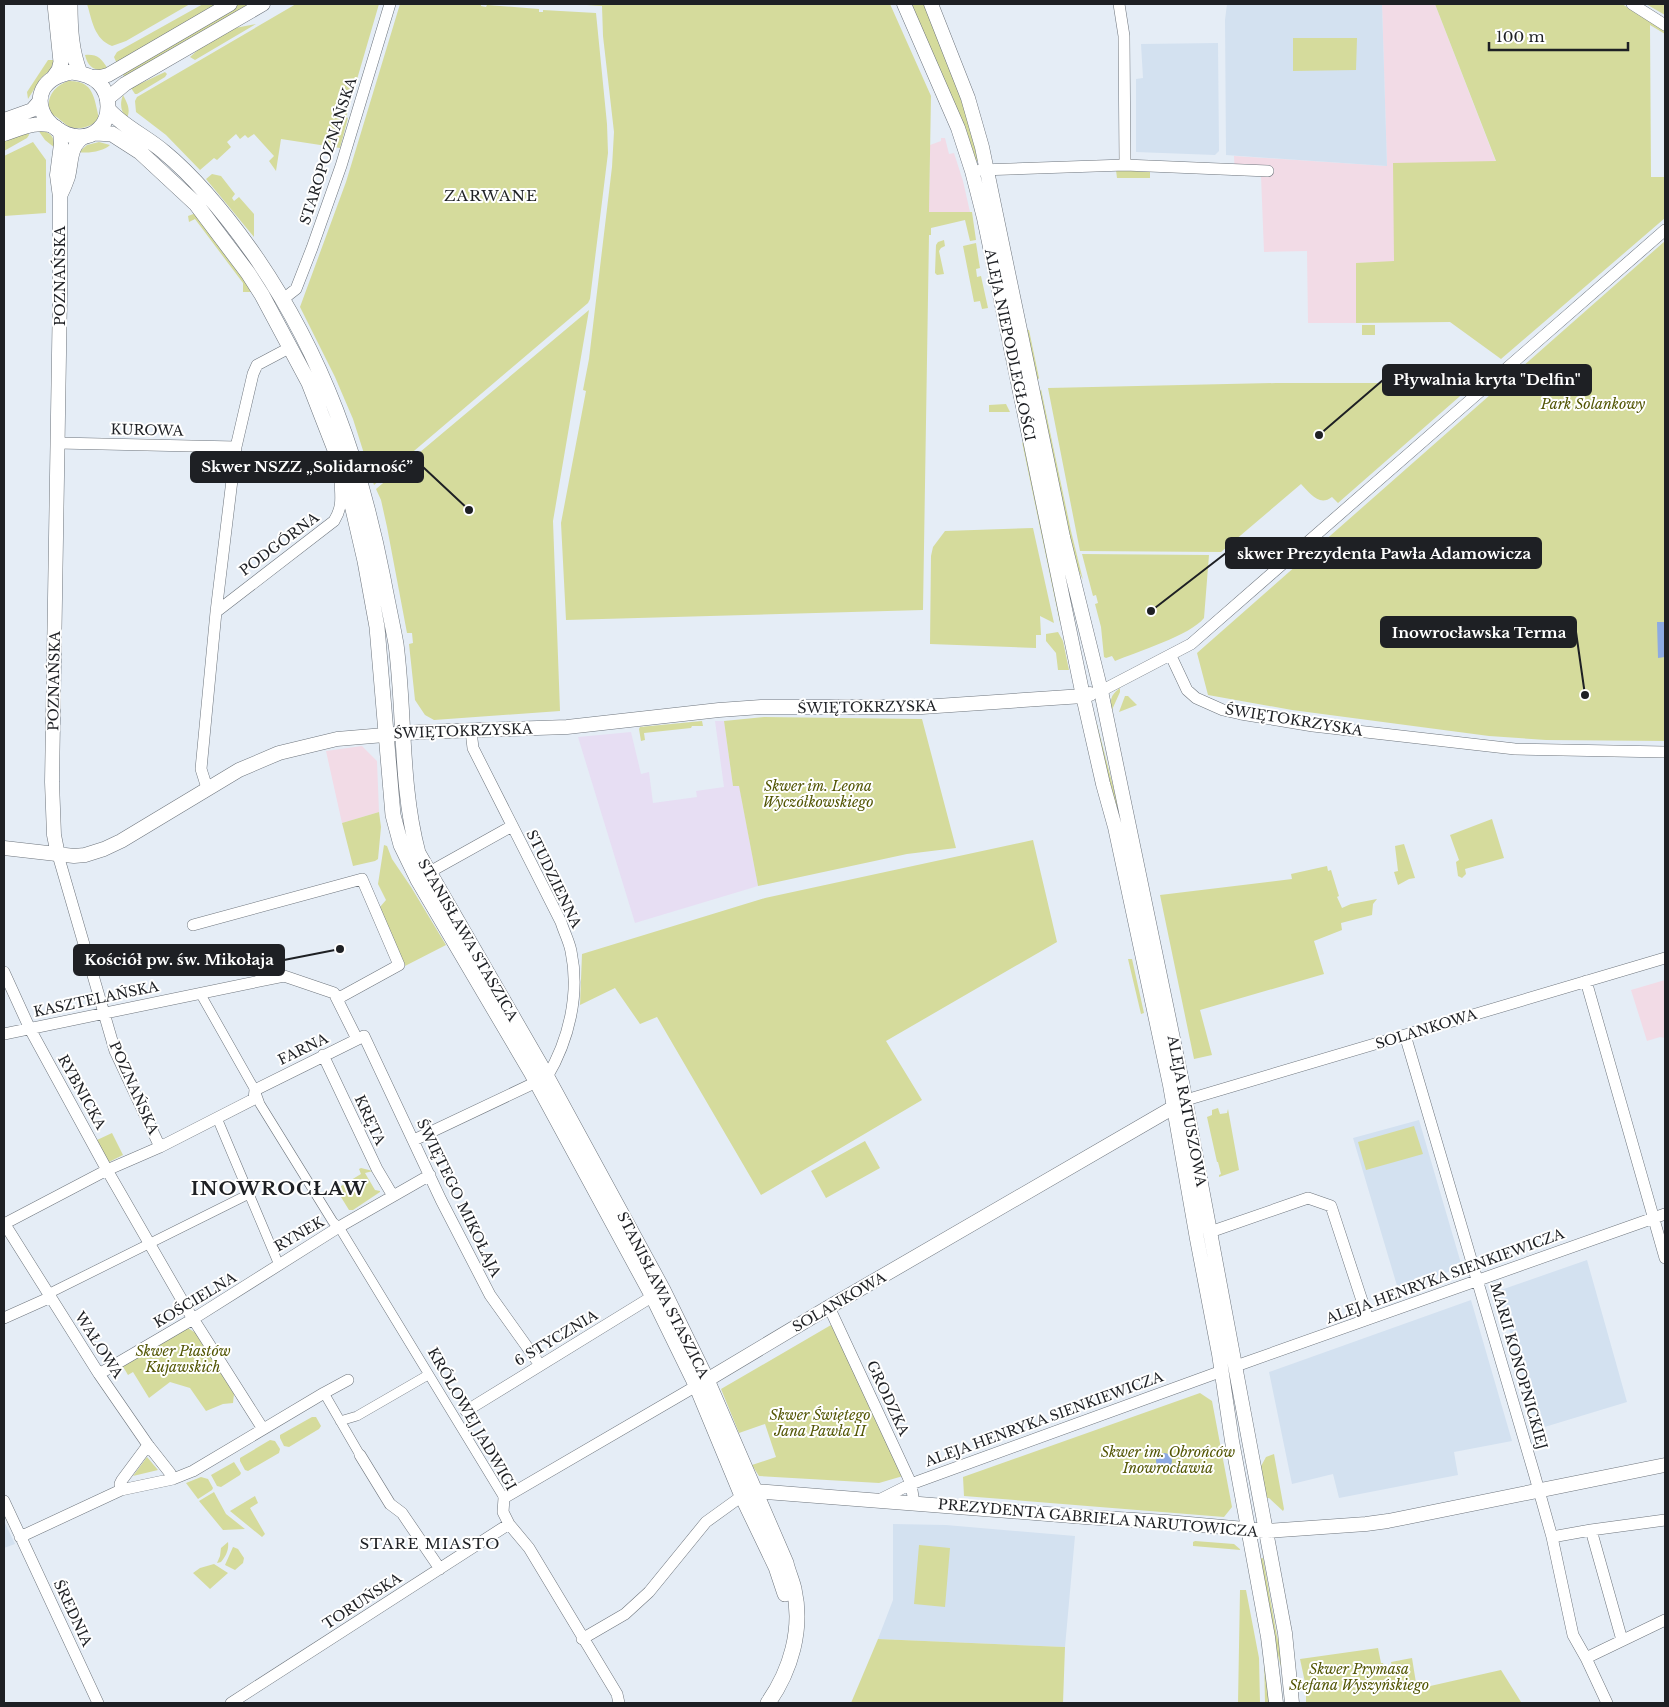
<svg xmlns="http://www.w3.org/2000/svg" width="1669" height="1707" viewBox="0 0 1669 1707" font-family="'Libre Baskerville',serif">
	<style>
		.commercial { fill: #f2dbe6 }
		.industrial { fill: #e7def3 }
		.built { fill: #d3e1f0 }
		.green { fill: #d5db9c }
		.water { fill: #8daae2 }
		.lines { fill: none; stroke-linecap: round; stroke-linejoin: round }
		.pedestrian-casing { stroke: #6e757d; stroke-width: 10 }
		.minor-casing { stroke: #6e757d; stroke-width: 12 }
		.tertiary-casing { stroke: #6e757d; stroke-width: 15 }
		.secondary-casing { stroke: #6e757d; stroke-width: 16 }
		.pedestrian { stroke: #fff; stroke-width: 9 }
		.minor { stroke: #fff; stroke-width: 11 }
		.tertiary { stroke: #fff; stroke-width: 14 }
		.secondary { stroke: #fff; stroke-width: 15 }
		.labels { text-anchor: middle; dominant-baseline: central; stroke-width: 4; stroke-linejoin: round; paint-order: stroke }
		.street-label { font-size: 14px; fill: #1e2024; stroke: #fff }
		.park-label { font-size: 14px; font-style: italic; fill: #535605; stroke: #fff }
		.neighbourhood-label { font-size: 15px; letter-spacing: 1px; fill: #1e2024; stroke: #fff }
		.district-label { font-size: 19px; font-weight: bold; letter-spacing: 1px; fill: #1e2024; stroke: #fff }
		.leader { fill: none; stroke: #1e2024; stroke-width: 2 }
		.callout-dot { fill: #1e2024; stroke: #fff; stroke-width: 2 }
		.callout { fill: #1e2024; stroke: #1e2024; stroke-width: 2 }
		.callout-label { font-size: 15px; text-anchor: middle; font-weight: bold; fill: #fff }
	</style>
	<rect width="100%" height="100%" fill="#e5edf6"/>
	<path class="commercial" d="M1382,4H1435L1496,162L1394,262L1356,263V323H1308L1307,251L1264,252L1261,176L1235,175L1234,156L1387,166Z
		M941,138H945L949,154L954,153L963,181L970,212H929L930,145L941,141Z
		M362,746L377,761L379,812L342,823L326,751Z
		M1665,980V1038L1660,1037L1647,1041L1631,990Z"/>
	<path class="industrial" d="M715,721H724L733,786L739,785L758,886L635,923L578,737L631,732L641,774L649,772L653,803L697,797L696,791L724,787Z"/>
	<path class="built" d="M1227,4H1382L1387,166L1226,155L1225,20Z
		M1218,43L1219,151L1215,155L1136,152V79L1143,78L1141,44Z
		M1419,1120L1460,1260V1264L1457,1269L1398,1289L1353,1138Z
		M1587,1260L1627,1402L1538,1429L1498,1291Z
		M1471,1300L1512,1441L1454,1452L1458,1475L1339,1498L1333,1474L1292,1484L1269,1372Z
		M4,1521L15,1544L4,1548Z
		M893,1524L946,1525L1075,1536L1065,1647L878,1639L893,1600Z"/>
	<path class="green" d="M87,4H190L126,41L112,46C94,39 92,20 87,4Z
		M203,4H221L117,64L114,57L117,52Z
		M239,4H253L125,78L122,73Z
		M296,4H379L346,117L348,118L340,148L281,139L276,171L269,161L274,156L254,134L248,138L245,135L240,139L236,134L227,142L231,147L217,160L214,158L200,170L166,135L136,112L135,101L137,97Z
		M400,4H481V6L486,7L487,5L539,9V12H543V10L596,13L607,124L608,153L590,299L588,303L374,485L353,419L335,377L300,307L346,182Z
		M571,4H890L931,96L929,212H972L976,240L970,241L965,220L931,228V235H929L923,610L566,620L561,523L586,391L583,390L589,359L612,167L614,132L603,36L602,6Z
		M910,4H926C947,55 967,106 978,161H975Z
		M1435,4H1622L1665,31V34L1650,25L1651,177H1665V218L1501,359L1450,322L1356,323V263L1394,261L1393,163L1496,161Z
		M1646,4H1665V15Z
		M256,24L195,60L190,57L200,48L230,29Z
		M1293,38H1357L1356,70L1293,71Z
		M85,55C97,54 101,58 108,69C96,72 88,68 85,55Z
		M48,60H55L50,70L41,78L28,99L27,92Z
		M165,72L167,74L165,77L137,94H135L131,88Z
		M68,81C94,80 94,98 99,118C93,127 78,131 68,126C62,122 58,117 51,114C44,99 54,86 68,81Z
		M123,95C127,103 131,109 127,118C120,111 120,103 123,95Z
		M38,130C51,132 54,136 55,148L45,140Z
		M28,132L29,135L27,138L4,151V140Z
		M33,142L46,160V213L4,216V156Z
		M99,142L110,145C104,151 88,154 79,152L87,145Z
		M1116,170L1150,172V178H1117Z
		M212,174L221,176L235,194L232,198L234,201L239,197L254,214V237L206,179Z
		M196,213L252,289L251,292H243V283L195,219L189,222L188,216Z
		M944,240L945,246L941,248L939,251L944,274L937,275L935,273L936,245L938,242Z
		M1665,241V741L1546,740L1489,736L1292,710L1208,695L1197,653Z
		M976,243L980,268L976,269L977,277L981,276L988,308L982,309L980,301L974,302L963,246Z
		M589,310L553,521L560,711L434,720L425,715L415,700L409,644L413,643L412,633H407L387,527L381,500L376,489Z
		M1362,325H1375V335H1362Z
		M1025,330H1029L1039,378L1037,381Z
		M1276,383H1475L1338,503L1332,497C1319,507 1310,493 1301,484L1221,552L1080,551L1048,388Z
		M1041,389L1071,531L1083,580L1075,563L1039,394Z
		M1006,404L1010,412H989V405Z
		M1022,442L1025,445L1062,620L1060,623Z
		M1033,528L1054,623L1040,616L1041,635H1036V648L930,644L931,556L933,547L945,531Z
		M1082,554L1209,555L1204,618C1191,635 1136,652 1115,661L1112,656L1106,658L1104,657L1101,627L1095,604L1098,603L1096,595L1093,596Z
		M1058,632L1063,641L1069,670H1058L1056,653L1046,641V634Z
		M1120,688V692L1111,712C1110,701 1110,695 1120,688Z
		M1125,696H1128L1137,705L1119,712Z
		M764,717L922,719L956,848L907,854L758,886L739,786H733L724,721Z
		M702,721L703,726H692L691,728L644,733L645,740L641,741L639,729L640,727Z
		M1094,724H1097L1121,817L1120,818L1118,817Z
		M379,812L381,827L378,859L375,861L353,866L342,823Z
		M1492,819L1504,858L1465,869L1466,874L1462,878L1458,876L1456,862L1459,860L1450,835Z
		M1033,840L1057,942L886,1041L922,1100L761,1195L657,1017L640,1024L615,988L580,1005L582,954L765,898Z
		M1404,844L1415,878L1409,879L1398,885L1394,872L1398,871L1395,846Z
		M384,845L387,846L392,859L411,887L446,945L405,966L380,907L386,900L378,884Z
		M1327,866L1328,871L1331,870L1339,896L1337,897L1342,908L1351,904L1377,899L1373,904L1372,915L1341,923L1342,930L1314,941L1324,974L1200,1010L1212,1055L1194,1059L1160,895L1292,879L1291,874Z
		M1128,959H1132L1144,1013L1141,1014Z
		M1218,1108L1220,1114L1227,1113L1228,1109L1239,1170L1219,1177V1175L1221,1174L1218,1162H1217L1207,1117L1212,1115V1110Z
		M1414,1126L1423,1154L1366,1170L1358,1142Z
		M112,1133L123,1155L107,1163L97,1140Z
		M865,1141L880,1168L826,1198L811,1171Z
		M361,1168L373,1171L365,1173L375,1190L380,1191V1192L353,1210H349L336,1189L361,1174L359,1169Z
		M831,1325L903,1476L879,1483L759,1476L752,1465L776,1457L765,1424L739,1433L721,1389Z
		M186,1327L196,1333L234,1394L233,1403L223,1404L206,1411L190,1388L170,1382L149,1398L133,1372L128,1375L122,1365Z
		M1200,1393L1212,1401L1232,1507L1224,1517L964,1496L963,1477Z
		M312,1417H316L321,1426L319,1429L289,1447L284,1446L280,1438V1435Z
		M270,1440L275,1441L280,1449L279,1453L248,1471L245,1470L240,1461V1458Z
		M1274,1454L1284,1509L1283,1511L1269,1498H1266L1260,1468L1266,1457Z
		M147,1457L158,1470L133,1476Z
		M234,1462L241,1473L240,1475L221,1487L217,1486L211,1475Z
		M201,1477L208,1479L213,1488L212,1490L198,1499L186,1483Z
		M214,1492L226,1514L245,1529L223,1530L199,1501Z
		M255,1496L258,1503L250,1508L265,1534L262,1537L230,1511Z
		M1195,1541L1234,1544L1241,1550L1193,1546V1542Z
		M228,1542C229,1550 226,1556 221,1562L217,1563L220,1556L221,1548Z
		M919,1545L950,1548L945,1607L914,1604Z
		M233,1547L238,1549L244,1558L243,1563L235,1570L225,1565Z
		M1263,1558L1277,1636L1283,1656L1287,1703H1285L1282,1670L1272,1634L1259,1559Z
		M214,1564L228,1573L210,1589L193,1573L200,1568Z
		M1240,1590H1246L1259,1658L1260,1703H1238Z
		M878,1639L1065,1647L1063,1703H851Z
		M1378,1648L1381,1663H1383L1384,1667L1392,1666L1391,1662L1412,1658L1417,1689L1501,1670L1521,1702L1519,1703H1306V1687L1300,1659Z
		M1264,1655L1271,1703H1265Z"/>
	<path class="water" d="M1657,622H1665V657L1658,658Z
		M1156 1461a8 8 0 1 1 16 0a8 8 0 1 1-16 0Z"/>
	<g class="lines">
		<defs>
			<path id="pedestrian" d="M200,993L255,1090L260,1104L333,1222L339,1227L504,1498
				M217,1118L279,1265
				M48,1294L249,1194
				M324,1393L360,1455
				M340,1421L357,1416L428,1375"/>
			<path id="minor" d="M1119,4L1124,36L1125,165
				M1632,4L1665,25
				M980,170L1125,165L1268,171
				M282,300L296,289L312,248L341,166L390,4
				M58,443L236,447
				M216,612L334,521C344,505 340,495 340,477
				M1171,656L1187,690L1196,698L1223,710L1241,714L1313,726L1515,749L1665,752
				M1101,691L1191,644L1665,230
				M207,788L201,769L216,612L236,447L253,374L257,365L291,347
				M58,855L115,1051L160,1147
				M435,869L512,826
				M193,925L362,879L399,965L337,999
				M4,972L30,1029L107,1170L190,1314L263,1429
				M1586,981L1665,1258
				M4,1034L284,976L334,993L357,1039
				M1405,1035L1534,1473L1552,1537L1573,1635L1586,1658L1607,1703
				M323,1055L377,1169L393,1196
				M1186,1100L1665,958
				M414,1140L547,1077C569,1040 580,994 571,951C569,941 564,932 561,922L473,748L471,731
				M4,1223L99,1374L148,1445L170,1473L173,1479
				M4,1224L107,1170L160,1147L254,1099L255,1090L364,1036L441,1200L490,1295L540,1365
				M1210,1232L1308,1198L1331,1206L1368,1319
				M829,1307L908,1477L911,1484L914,1503
				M4,1318L51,1297
				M1236,1366L1665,1214
				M99,1374L193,1319L339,1227L430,1175
				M466,1411L658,1293
				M360,1455L390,1504L402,1513L440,1569
				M121,1490L120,1484L122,1480L148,1445
				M879,1500L911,1484L1222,1371
				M4,1501L98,1703
				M1591,1530L1665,1520
				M20,1537L121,1490L173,1479L193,1471L324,1393L348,1380
				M1552,1537L1591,1530L1622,1640
				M582,1639L625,1614L649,1592L706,1522L742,1496
				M1586,1658L1665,1620
				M231,1703L509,1524
				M619,1703L617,1694L529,1548L509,1524L503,1512L504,1498L703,1382"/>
			<path id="tertiary" d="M904,4L958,128L972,171L984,218L1083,696L1103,784L1115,827L1170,1085L1197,1239L1219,1354L1232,1441L1268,1637L1276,1703
				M931,4L968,98L982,147L1063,537L1101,691L1182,1082L1285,1633L1292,1703
				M90,77H100L108,75L230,4
				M107,99L125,84L263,4
				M4,120L32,110L39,102
				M4,134C22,128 37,120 56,127
				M60,196C63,190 66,183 68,177C72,161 69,146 85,136
				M4,848L74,856L85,855L104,849L121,841L239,770L279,753L337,739L420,732L567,727L719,710L761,707H922L1083,696L1090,694
				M58,855L54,835L52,782L60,293V197L57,175L61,144L60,130
				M707,1380L829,1307L1174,1107
				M747,1494L754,1491L1085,1517L1167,1522L1267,1531L1366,1524L1388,1521L1665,1465"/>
			<path id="secondary" d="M70,4C70,27 71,51 80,73
				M72,72C81,73 92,76 99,83C111,95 111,118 99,129C76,152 28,119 43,89C49,78 60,74 72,72Z
				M54,77L59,70L61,62L55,4
				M108,109C122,126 147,137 164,152C199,181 229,219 255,256C323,355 360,461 383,578C387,600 392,622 396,644C405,713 400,785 418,853L541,1066L663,1290L707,1380L786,1563C788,1572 792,1580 794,1589C803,1629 791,1670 768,1703
				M96,133L112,134L140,152L196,204L248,273L262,295L309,383L339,460L353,509L365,561L377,627L393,815L401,845L418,880L531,1072L653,1297L696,1385L742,1496L776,1567L785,1594"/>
		</defs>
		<use href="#pedestrian" class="pedestrian-casing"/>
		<use href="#minor" class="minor-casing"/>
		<use href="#tertiary" class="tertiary-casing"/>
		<use href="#secondary" class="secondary-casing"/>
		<use href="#pedestrian" class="pedestrian"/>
		<use href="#minor" class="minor"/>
		<use href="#tertiary" class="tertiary"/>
		<use href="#secondary" class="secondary"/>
	</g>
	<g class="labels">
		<g class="street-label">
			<text transform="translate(328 151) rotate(-72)">STAROPOZNAŃSKA</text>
			<text transform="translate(60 276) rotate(-90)">POZNAŃSKA</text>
			<text transform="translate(1010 345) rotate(78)">ALEJA NIEPODLEGŁOŚCI</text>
			<text transform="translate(147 430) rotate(1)">KUROWA</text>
			<text transform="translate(279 544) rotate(-37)">PODGÓRNA</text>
			<text transform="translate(54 681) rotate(-89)">POZNAŃSKA</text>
			<text transform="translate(867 707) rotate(-1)">ŚWIĘTOKRZYSKA</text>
			<text transform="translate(1294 720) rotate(9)">ŚWIĘTOKRZYSKA</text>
			<text transform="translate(463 731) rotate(-2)">ŚWIĘTOKRZYSKA</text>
			<text transform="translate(554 879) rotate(64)">STUDZIENNA</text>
			<text transform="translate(468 940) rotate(60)">STANISŁAWA STASZICA</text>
			<text transform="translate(96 999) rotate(-12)">KASZTELAŃSKA</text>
			<text transform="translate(1426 1029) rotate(-17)">SOLANKOWA</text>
			<text transform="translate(303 1049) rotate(-26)">FARNA</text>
			<text transform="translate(134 1088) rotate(66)">POZNAŃSKA</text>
			<text transform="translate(82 1092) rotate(61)">RYBNICKA</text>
			<text transform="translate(1187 1111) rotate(79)">ALEJA RATUSZOWA</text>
			<text transform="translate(370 1120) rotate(65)">KRĘTA</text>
			<text transform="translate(459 1198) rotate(64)">ŚWIĘTEGO MIKOŁAJA</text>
			<text transform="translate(299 1234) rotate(-30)">RYNEK</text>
			<text transform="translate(1445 1276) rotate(-20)">ALEJA HENRYKA SIENKIEWICZA</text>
			<text transform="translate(663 1295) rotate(63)">STANISŁAWA STASZICA</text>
			<text transform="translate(195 1300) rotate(-31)">KOŚCIELNA</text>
			<text transform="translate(839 1302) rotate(-30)">SOLANKOWA</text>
			<text transform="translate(556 1338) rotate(-31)">6 STYCZNIA</text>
			<text transform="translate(99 1345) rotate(57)">WAŁOWA</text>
			<text transform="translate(1519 1366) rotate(74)">MARII KONOPNICKIEJ</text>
			<text transform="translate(888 1398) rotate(65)">GRODZKA</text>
			<text transform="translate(472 1419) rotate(60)">KRÓLOWEJ JADWIGI</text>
			<text transform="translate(1044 1419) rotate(-20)">ALEJA HENRYKA SIENKIEWICZA</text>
			<text transform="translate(1098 1518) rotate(5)">PREZYDENTA GABRIELA NARUTOWICZA</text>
			<text transform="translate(362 1601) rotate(-33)">TORUŃSKA</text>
			<text transform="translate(73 1613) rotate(65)">ŚREDNIA</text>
		</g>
		<g class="park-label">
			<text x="1593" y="404">Park Solankowy</text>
			<text x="818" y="786">Skwer im. Leona<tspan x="818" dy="16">Wyczółkowskiego</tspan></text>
			<text x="183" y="1351">Skwer Piastów<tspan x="183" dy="16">Kujawskich</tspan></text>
			<text x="820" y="1415">Skwer Świętego<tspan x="820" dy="16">Jana Pawła II</tspan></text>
			<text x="1168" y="1452">Skwer im. Obrońców<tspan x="1168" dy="16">Inowrocławia</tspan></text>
			<text x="1359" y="1669">Skwer Prymasa<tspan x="1359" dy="16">Stefana Wyszyńskiego</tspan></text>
		</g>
		<g class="neighbourhood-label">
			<text x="491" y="195">ZARWANE</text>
			<text x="430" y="1543">STARE MIASTO</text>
		</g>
		<g class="district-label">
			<text x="279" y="1188">INOWROCŁAW</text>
		</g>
	</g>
	<path class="leader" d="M1319 435L1383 380M469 510L423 467M1151 611L1226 553M1585 695L1576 632M340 949L284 960"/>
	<g class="callout-dot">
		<circle cx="1319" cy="435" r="5"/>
		<circle cx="469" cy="510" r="5"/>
		<circle cx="1151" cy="611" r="5"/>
		<circle cx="1585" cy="695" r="5"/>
		<circle cx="340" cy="949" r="5"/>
	</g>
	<g class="callout">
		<rect x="1383" y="365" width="208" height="30" rx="5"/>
		<rect x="191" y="452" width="232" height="30" rx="5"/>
		<rect x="1226" y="538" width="315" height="30" rx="5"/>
		<rect x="1381" y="617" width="195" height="30" rx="5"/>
		<rect x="74" y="945" width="210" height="30" rx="5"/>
	</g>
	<g class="callout-label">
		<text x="1487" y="385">Pływalnia kryta "Delfin"</text>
		<text x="307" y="472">Skwer NSZZ „Solidarność”</text>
		<text x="1384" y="559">skwer Prezydenta Pawła Adamowicza</text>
		<text x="1479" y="638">Inowrocławska Terma</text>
		<text x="179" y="965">Kościół pw. św. Mikołaja</text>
	</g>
	<rect width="1669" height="1707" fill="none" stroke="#1e2024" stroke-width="10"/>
	<path d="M1489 42v8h139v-8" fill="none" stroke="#1e2024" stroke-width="2.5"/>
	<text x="1496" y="42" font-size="15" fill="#1e2024" stroke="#ffffff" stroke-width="4" paint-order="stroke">100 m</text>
</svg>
